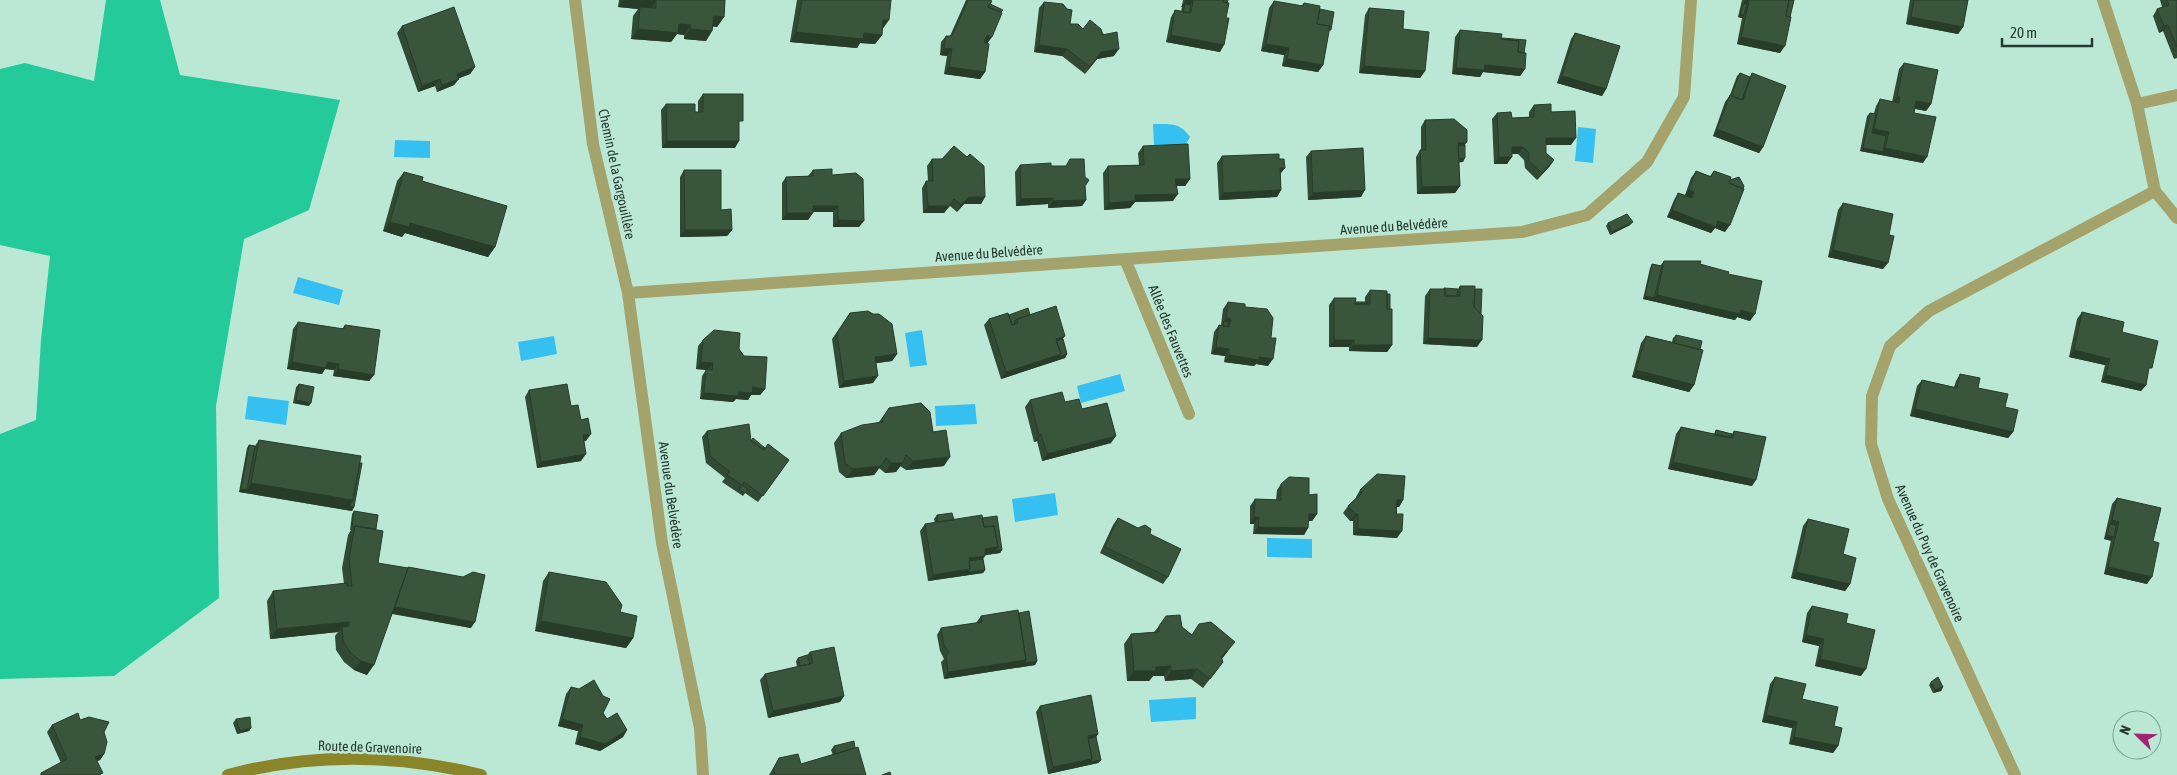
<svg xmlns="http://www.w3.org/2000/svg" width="2177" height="775" viewBox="0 0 2177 775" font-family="'Asap Condensed',sans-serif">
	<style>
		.green { fill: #24ca9a }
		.water { fill: #35c0f1 }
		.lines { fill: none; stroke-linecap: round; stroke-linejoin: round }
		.street { stroke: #a4a36b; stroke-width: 12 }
		.secondary { stroke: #898528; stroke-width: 12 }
		.wall { fill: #314a34 }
		.shaded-wall { fill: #283c2a }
		.building { fill: #39563c; stroke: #283c2a }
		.labels { text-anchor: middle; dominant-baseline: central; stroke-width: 5; stroke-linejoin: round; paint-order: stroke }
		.street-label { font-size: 14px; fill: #263831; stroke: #bae8d4 }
	</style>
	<rect width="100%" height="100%" fill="#bae8d4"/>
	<path class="green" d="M106,0H160L180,75L340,100L309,210L244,239L216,406L219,598L114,676L0,679V434L36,420L41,340L50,256L0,245V69L25,63L94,81Z"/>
	<path class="water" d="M1153,124C1170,124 1180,122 1190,137L1185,146L1154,145Z
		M1578,127L1596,129L1593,163L1575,161Z
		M395,140L430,141V158L394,157Z
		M298,277L343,290L339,305L293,293Z
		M922,330L927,365L910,367L905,333Z
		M554,336L557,354L521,361L518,342Z
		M1120,374L1125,391L1081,403L1077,386Z
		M248,396L289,401L286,425L245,419Z
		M975,404L977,424L936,426L935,406Z
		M1055,493L1058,515L1015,522L1012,499Z
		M1267,538L1312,539V558L1267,557Z
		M1196,697V719L1151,722L1149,700Z"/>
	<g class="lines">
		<path class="street" d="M575,0L593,144L628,293L662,543L700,728L703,775
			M2103,0L2137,104L2155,191L2177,218
			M2137,104L2177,95
			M1125,259L1189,414
			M628,293L1522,232L1587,215L1647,162L1684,97L1691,0
			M2015,775L1888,499L1871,444L1872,396L1890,346L1929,311L2155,191"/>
		<path class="secondary" d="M228,775C311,753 398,754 481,775"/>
	</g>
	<path class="wall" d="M619,0H725L724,17L717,27L713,26L712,31L706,41L684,39V35L677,34L671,42L631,39L633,16L638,9L618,7Z
		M797,0H891L882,30V35L875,44L860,43L857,48L790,42Z
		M966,0H990L985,72L980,79L944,74L947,56L940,55L941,42L946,36H950Z
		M1183,0H1228L1220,52L1166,42L1171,17L1175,10L1181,12Z
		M1742,0H1794L1780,53L1737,44L1742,18L1738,17Z
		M1910,0H1968L1963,27L1958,34L1906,24Z
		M2160,0H2177V58L2174,59L2163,31L2159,33L2153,16L2157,9L2162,7Z
		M1274,1L1301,6L1304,3L1320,9L1328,34L1323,65L1318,72L1282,66L1284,55L1261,51L1269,8Z
		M1044,2L1070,24L1083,29L1102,31L1114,56L1097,59L1085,74L1062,56L1034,52L1039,8Z
		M1369,8L1403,29L1425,71L1420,78L1359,73L1365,15Z
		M402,26L475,67L470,74L459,78L454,85L437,92L435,86L418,92L397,33Z
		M1460,30L1502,38L1524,53L1525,69L1520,76L1483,72L1480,77L1452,74L1455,37Z
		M1575,33L1606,89L1602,96L1557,83L1571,39Z
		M1904,63L1931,104L1926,111L1915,109L1914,113L1923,163L1860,151L1867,116L1870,113H1874L1876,106L1880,99L1892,102L1899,69Z
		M1740,73L1750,77L1752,73L1763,147L1759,153L1713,136L1725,102L1730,95L1737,76Z
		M703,94L739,126L735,148H662L661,110L666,104L695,112H698V101Z
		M1534,105L1551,112L1571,145H1546V153L1554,160L1549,167L1537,180L1525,168L1524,160L1518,154H1512L1507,164H1494L1492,119L1497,113L1512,118L1529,117V112Z
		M1425,120L1465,145L1463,162H1459L1460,186L1455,193L1417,194L1416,157L1420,150H1421V127Z
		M1143,146L1190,179L1185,186H1177L1173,201L1135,202L1130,208L1104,210L1103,173L1108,166L1139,165L1138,153Z
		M1311,151L1361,197L1308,200L1306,157Z
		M1222,156L1279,159L1285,168L1280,174L1281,190L1277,197L1219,200L1217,163Z
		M932,159L985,197L981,204H964L957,212L950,206L944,213H923L922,188L926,181H928L927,166Z
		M1020,165L1051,166L1085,186L1086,200L1082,206L1048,208V204L1016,206L1015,172Z
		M684,170L721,210L732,230L727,236L680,237V177Z
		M813,170L832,175L859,227H833V212H813L808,220H782V183L786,177L808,176Z
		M1696,171L1710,176L1714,171L1730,180L1725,232L1715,228L1711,233L1667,217L1674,200L1678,193L1685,195L1691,178Z
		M404,172L422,181L495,247L488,257L405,233L402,237L383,231L397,181Z
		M1843,203L1889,235L1883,269L1828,257L1838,210Z
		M1608,223L1630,225L1610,235L1606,226Z
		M1664,261L1700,264L1728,274L1750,321L1737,317L1735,320L1643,299L1650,268L1652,264L1660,266Z
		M1460,286L1477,347L1423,344L1425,296L1430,289H1458Z
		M1370,290L1387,294L1390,309L1392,345L1387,352L1349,351V347H1329V305L1334,298L1355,302H1365V297Z
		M1228,302L1245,307L1271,338L1268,366L1256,364L1254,366L1224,362L1225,356L1211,354L1214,332L1219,325H1221L1223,309Z
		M2082,312L2122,332L2148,375L2146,385L2141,391L2101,382L2105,365L2069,357L2077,319Z
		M850,313L897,354L892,361L876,363L873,383L839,388L832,339Z
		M1009,315H1030L1063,339L1067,354L1065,358L1001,379L984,325L989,319Z
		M298,322L342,329L345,325L374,375L369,381L333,376L334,370L325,369L322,374L287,369L293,329Z
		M1676,335L1700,350L1694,385L1689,392L1632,377L1641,343L1646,336L1672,342L1673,338Z
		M703,340L739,349L765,389L760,395H751L748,400L736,399L733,402L700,399L702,376L706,370L696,369L698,346Z
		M1960,374L1978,388L2005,407L2013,432L2008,438L1910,416L1917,386L1922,380L1954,387L1956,381Z
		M299,384L309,406L293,403L296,387Z
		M529,390L571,406L581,420L586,441H584L581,461L537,468L525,397Z
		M1030,400L1065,402L1111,443L1042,461L1037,441L1034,442L1025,407Z
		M889,408L933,432L944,466L906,470L900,466L896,472L885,473L879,468L874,475L846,478L839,472L834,443L841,433L879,422Z
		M1681,427L1714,434L1716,430L1732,434L1734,431L1752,486L1668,469L1676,434Z
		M707,431L751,441L789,460L758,502L745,493L743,496L722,482L725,478L706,463L702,437Z
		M259,440L354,507L352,511L239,492L247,448L249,445L255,446Z
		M1281,484L1309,495L1317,514L1312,521H1308V528L1304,535L1253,534L1254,524H1250V506L1255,499L1276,500L1277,490Z
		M1360,490L1403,500L1399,507H1397V538L1353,535V521H1350L1343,513L1348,506L1356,498V497Z
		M2117,498L2153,541L2147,584L2104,574L2111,540L2104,539L2112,504Z
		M354,511L376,529L378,563L471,628L392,614L367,675L354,670L344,662L336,650L335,636L338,632L270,639L267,601L273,591L344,584L342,568L348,535L351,530H350L352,514Z
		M937,515L954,520L982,518L1002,550L1000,553L985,555L983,559L985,570L983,573L928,581L920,531L925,524L935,523L934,519Z
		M1118,518L1150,534L1168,577L1163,584L1100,553L1113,525Z
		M1808,519L1843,554L1850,584L1845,591L1791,578L1803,526Z
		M549,572L620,612L633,638L626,648L535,631L543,581Z
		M1812,606L1861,676L1815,666L1819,646L1802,642L1807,613Z
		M1019,613L1037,661L1035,665L944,679L941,662L944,659L940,651L937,635L941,628L976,623L981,616Z
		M1159,626L1182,627L1191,635L1228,651L1222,659L1223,662L1203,688L1191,679L1165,681L1164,676H1153L1149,681H1127L1124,644L1131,634L1154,632Z
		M810,652L844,696L840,702L768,718L760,680L765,674L797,667L796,661L798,658L807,655Z
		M1775,677L1802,699L1838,746L1833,753L1789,744L1792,728L1762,722L1770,684Z
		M1931,682L1943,687L1941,691L1933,693L1929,685Z
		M571,687L603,713L607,719L627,730L623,737L600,751L575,744L578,731L558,726L566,694Z
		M1040,706L1098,734L1096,737L1101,760L1098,763L1048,774L1036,712Z
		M236,719L251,728L249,731L237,734L233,723Z
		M80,720L104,732V754L100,760L97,761L101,775H40L41,773L61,763L47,732L52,725Z
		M834,746L855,748L866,775H769L779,758L801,764L833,755L831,750Z"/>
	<path class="shaded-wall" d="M623,0H650L656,1L650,10L640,7L638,9L618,7Z
		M1186,0L1193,1L1188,8L1185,4L1182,7H1181Z
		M1745,1H1749L1744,8L1743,4Z
		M1740,14L1744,15L1742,18L1738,17Z
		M714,16L724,17L717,27L707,26Z
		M1911,17L1963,27L1958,34L1906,24Z
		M883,20H889L882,30Z
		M679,24L691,25L684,35L677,34L671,42L631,39L638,29Z
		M2168,25L2163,31L2159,33L2164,26Z
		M690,29L712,31L706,41L684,39Z
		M796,32L864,33L882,35L875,44L860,43L857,48L790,42Z
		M987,35L992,37L987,44L983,42Z
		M1171,35L1224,45L1220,52L1166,42Z
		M1741,37L1785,46L1780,53L1737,44Z
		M1266,44L1289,48L1284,55L1261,51Z
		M1039,45L1067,49L1062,56L1034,52Z
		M944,48L952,49L947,56L940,55Z
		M1119,49L1114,56L1097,59L1085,74L1101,52Z
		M1287,59L1323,65L1318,72L1282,66Z
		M1485,65L1525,69L1520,76L1483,72L1480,77L1452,74L1456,68Z
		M1364,66L1425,71L1420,78L1359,73Z
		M475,67L470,74L452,81L457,74Z
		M949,67L985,72L980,79L944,74Z
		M1562,76L1606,89L1602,96L1557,83Z
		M440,79L435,86L418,92L422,86Z
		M459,79L454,85L437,92L442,85Z
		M1897,97H1900L1895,104H1892Z
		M1916,101L1931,104L1926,111L1912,108Z
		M1717,129L1763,147L1759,153L1713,136Z
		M1874,129L1889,132L1884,139L1869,136Z
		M1546,138H1576L1571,145H1541Z
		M667,141H739L735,148H662Z
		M1467,142L1462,149H1456L1458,143Z
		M1512,147H1523L1518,154H1507Z
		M1863,148L1883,152L1885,148L1927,157L1923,163L1860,151Z
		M1499,157H1512L1507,164H1494Z
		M1465,158L1463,162L1454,163L1456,159Z
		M1554,160L1549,167L1537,180L1542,173Z
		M1280,168H1285L1280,174Z
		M1175,179H1190L1185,186H1171Z
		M1460,186L1455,193L1417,194L1422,187Z
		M1281,190L1277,197L1219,200L1223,193Z
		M1365,190L1361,197L1308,200L1313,193Z
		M1689,190L1694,192L1689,199L1684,197Z
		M1178,194L1173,201L1135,202L1130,208L1104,210L1109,203L1135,195Z
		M969,197H985L981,204H964L957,212L961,205Z
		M1053,198L1048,204L1016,206L1021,199Z
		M954,199L944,213H923L928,206Z
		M1086,200L1082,206L1048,208L1053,201Z
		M813,206H838L833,212H809Z
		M1672,210L1718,221L1730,225L1725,232L1715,228L1711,233L1667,217Z
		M787,213H813L808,220H782Z
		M838,220L864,221L859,227H833Z
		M390,222L410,223L495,247L488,257L405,233L402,237L383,231Z
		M1633,222L1630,225L1610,235L1612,232Z
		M685,230H732L727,236L680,237Z
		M1833,250L1888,263L1883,269L1828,257Z
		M1657,295L1741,310L1755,314L1750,321L1737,317L1735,320L1643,299L1645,296L1654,298Z
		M1226,318L1231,319L1226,325L1224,321Z
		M1065,336L1060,343L1054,345L1056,339Z
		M1428,338L1482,340L1477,347L1423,344Z
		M1334,340H1354L1349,347H1329Z
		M1354,345H1392L1387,352L1349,351Z
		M1216,347L1229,349L1225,356L1211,354Z
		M2074,350L2110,359L2105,365L2069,357Z
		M897,354L892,361L871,364L875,357Z
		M1061,354H1067L1065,358L1001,379L1006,372Z
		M1229,355L1259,357L1273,359L1268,366L1256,364L1254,366L1224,362Z
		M292,362H327L339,364L334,370L325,369L322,374L287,369Z
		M701,362L713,363L708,370L696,369Z
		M338,369L374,375L369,381L333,376Z
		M1636,370L1694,385L1689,392L1632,377Z
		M2106,375L2146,385L2141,391L2101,382Z
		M878,376L873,383L839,388L844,381Z
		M753,387L765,389L760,395H751L748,400L736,399L733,402L700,399L704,393L739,392Z
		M296,400L311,403L309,406L293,403Z
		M1915,409L2013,432L2008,438L1910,416Z
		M591,434L586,441L578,442L583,435Z
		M1041,434L1037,441L1034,442L1039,435Z
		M1116,436L1111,443L1042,461L1047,454Z
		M586,454L581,461L537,468L541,462Z
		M950,457L944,466L906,470L913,461Z
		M1673,462L1756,480L1752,486L1668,469Z
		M892,463H903L896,472L885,473Z
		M881,466L874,475L846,478L853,469Z
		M251,483L353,500L354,507L352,511L239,492L241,489L247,490Z
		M1397,500H1403L1399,507L1392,506Z
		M1309,514H1317L1312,521L1304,520Z
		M1355,514H1358L1353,521H1350Z
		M1254,517H1259L1254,524H1250Z
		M2112,520L2119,522L2114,529L2110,524Z
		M1258,527L1308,528L1304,535L1253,534Z
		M1358,529L1402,531L1397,538L1353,535Z
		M2107,535L2114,537L2111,541L2104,539Z
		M998,547L993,554L980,556L985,549Z
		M995,550H1002L1000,553L993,554Z
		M985,556L981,562H966L969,558Z
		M2108,567L2152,577L2147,584L2104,574Z
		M970,569L985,570L983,573L928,581L933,575Z
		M1796,572L1850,584L1845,591L1791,578Z
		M394,607L475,622L471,628L389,613Z
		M541,621L633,638L626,648L535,631Z
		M349,622L342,631V627L338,632L270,639L277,629Z
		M1806,635L1824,639L1819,646L1802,642Z
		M1235,642L1228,651L1215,667L1221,657Z
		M1820,659L1866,669L1861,676L1815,666Z
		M1026,660L1037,661L1035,665L944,679L948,672Z
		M361,661L374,665L367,675L354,670Z
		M1171,666L1164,676H1153L1149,681H1127L1134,671L1156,667Z
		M1197,669L1191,679L1165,681L1171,671Z
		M1943,687L1941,691L1933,693L1935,690Z
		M844,696L840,702L768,718L773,711Z
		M1766,715L1797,722L1792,728L1762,722Z
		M562,719L583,725L578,731L558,726Z
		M251,728L249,731L237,734L240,731Z
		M627,730L623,737L600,751L575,744L580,737Z
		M1098,734L1094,741L1086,739L1088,736Z
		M1794,737L1838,746L1833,753L1789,744Z
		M104,754L100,760L90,764L95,757Z
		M1092,759L1101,760L1098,763L1048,774L1053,767Z"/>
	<path class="building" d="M650,0H725L724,17L714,16L712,31L690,29L691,25L679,24L678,33L638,29L640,7L656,8V1Z
		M802,0H891L889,20H883L882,35L864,33L863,39L796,32Z
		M968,0H990L992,1L988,7L1002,13L992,37L987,35L984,42L989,44L985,72L949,67L952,49L944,48L946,36H952Z
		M1186,0H1223V2L1229,3L1226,18H1229L1224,45L1171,35L1175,10L1191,13L1193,1Z
		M1223,0H1228L1227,3L1223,2Z
		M1745,0H1789L1786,16L1791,17L1785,46L1741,37L1749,1Z
		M1789,0H1794L1790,17L1786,16Z
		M1914,0H1968L1963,27L1911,17Z
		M2167,0H2177V47L2168,25L2164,26L2157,9L2169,5Z
		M1274,1L1303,6L1304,3L1320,6L1317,24L1330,26L1323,65L1287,59L1289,48L1266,44Z
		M1044,2L1063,4L1067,9L1072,10L1070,24H1078L1083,29L1090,20L1101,29L1102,35L1117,32L1119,49L1101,52L1090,67L1067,49L1039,45Z
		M990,4L1003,10L1001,12L988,7Z
		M1185,4L1191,5L1189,13L1183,12Z
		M1743,4H1747L1744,15L1740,14Z
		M454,7L475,67L457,74L459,79L442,85L440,79L422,86L402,26Z
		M1369,8L1404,11L1403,29L1429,32L1425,71L1364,66Z
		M1320,9L1334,12L1331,30H1329L1330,26L1317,24Z
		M1460,30L1502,34L1501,39L1519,41L1518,52L1526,53L1525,69L1485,65L1484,70L1456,68Z
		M1575,33L1620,46L1606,89L1562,76Z
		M1502,38L1526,40L1524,53L1518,52L1519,41L1501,39Z
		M1904,63L1938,70L1931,104L1916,101L1914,113L1936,117L1927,157L1885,148L1889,132L1874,129L1880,99L1899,103L1900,97H1897Z
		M1740,73L1750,77L1742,100L1731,96Z
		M1752,73L1786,86L1763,147L1717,129L1730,95L1743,100Z
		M703,94H743V121H739V141H667L666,104H695V112H703Z
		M1551,104V112L1575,111L1576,138H1546V153L1554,160L1542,173L1529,161V153L1523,147H1512V157H1499L1497,113L1511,112L1512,118L1534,117V105Z
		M1870,113L1876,114L1872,133L1886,136L1883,152L1863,148Z
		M1454,119L1467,130V142L1458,143L1460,186L1422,187L1420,150H1426L1425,120Z
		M1188,144L1190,179H1175L1178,194L1135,195V201L1109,203L1108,166L1144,165L1143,146Z
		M1465,145V158L1459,159L1458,146Z
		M954,146L967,157L970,154L984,166L985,197H969L961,205L954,199L949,206H928L926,181H933L932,159H942Z
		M1363,148L1365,190L1313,193L1311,151Z
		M1279,154V159H1284L1285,168H1280L1281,190L1223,193L1222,156Z
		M1070,159H1084L1085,177L1089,180L1085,186L1086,200L1053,201V198L1021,199L1020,165L1051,163V166H1066Z
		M832,169V175L856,173L863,179L864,221L838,220V206H813V213H787L786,177L813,176V170Z
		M684,170H721V210L731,209L732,230H685Z
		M1696,171L1711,177L1714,171L1731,177L1729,183L1744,189L1730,225L1718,221L1716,227L1672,210L1678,193L1692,198L1694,192L1689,190Z
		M404,172L423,177L422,181L507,206L495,247L410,223L409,227L390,222Z
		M1739,177L1744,186L1743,189L1729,183L1730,180Z
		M1843,203L1893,214L1889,235L1894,236L1888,263L1833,250Z
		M1627,214L1633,222L1612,232L1608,223Z
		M1664,261H1701L1700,264L1729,272L1728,274L1762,281L1755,314L1741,310L1740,314L1657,295Z
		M1652,264L1662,266L1654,298L1645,296Z
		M1460,286H1475L1474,307L1483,316L1482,340L1428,338L1430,289H1445V296H1460Z
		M1444,288L1458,289L1457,296H1445V289H1444Z
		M1475,289H1482L1481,314L1474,307Z
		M1370,290L1387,291V309H1392V345H1354V340H1334V298H1356L1355,304H1370Z
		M1387,294H1390V309H1387Z
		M1228,302L1245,304V307L1267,309L1273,318L1271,338H1276L1273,359L1259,357V360L1229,355V349L1216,347L1219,325L1229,327L1231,319L1226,318Z
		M1355,302H1367V304H1355Z
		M1056,306L1065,336L1056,339L1061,354L1006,372L989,319L1008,313L1012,325L1018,323L1017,319Z
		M1028,308L1030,315L1017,319L1014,322L1015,324L1012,325L1009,315Z
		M868,311L873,314H879L892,324L897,354L875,357L878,376L844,381L837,333L850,313Z
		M2082,312L2124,322L2122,332L2158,341L2152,368H2149L2146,385L2106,375L2110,359L2074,350Z
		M1224,321L1228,322V326H1223Z
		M298,322L344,329L345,325L380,330L374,375L338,369L339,364L327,362L326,368L292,362Z
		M714,330L740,333L739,349L744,356L767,357L765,389L753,387L752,393L739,392L738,396L704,393L706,369L712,370L713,363L701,362L703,340Z
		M1676,335L1702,341L1700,350L1674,343Z
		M1646,336L1703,350L1694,385L1636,370Z
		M1063,339L1067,354L1058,357L1061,354L1056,341Z
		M1960,374L1980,378L1978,388L2008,394L2005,407L2018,410L2013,432L1915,409L1922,380L1957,388Z
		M299,384L314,387L311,403L296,400Z
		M567,384L571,406L578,405L581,420L588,418L591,434L583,435L586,454L541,462L529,390Z
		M1062,392L1065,402L1079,399L1082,409L1107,403L1116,436L1047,454L1041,434L1039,435L1030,400Z
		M921,403L930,412L933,432L946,430L950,457L913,461L906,455L903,463H892L886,458L881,466L853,469L845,463L841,433L862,425L883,422L882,419L889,408Z
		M749,424L751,441L764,450L768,444L789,460L763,496L744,482L742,485L727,475L730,472L710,456L707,431Z
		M1681,427L1733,438L1734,431L1766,437L1756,480L1673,462Z
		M1716,430L1732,434L1731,438L1715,435Z
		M753,438L765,448L764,450L751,441Z
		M259,440L361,456L353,500L251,483Z
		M249,445L255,446L247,490L241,489Z
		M360,463H362L354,507L349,506L353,500Z
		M1377,474L1405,476L1403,500H1397L1396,514H1403L1402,531L1358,529V514H1355L1348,506L1362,493L1360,490Z
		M1289,477L1309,478V495L1317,494V514H1309L1308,528L1258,527L1259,517H1254L1255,499L1281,500V484Z
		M742,485L748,489L745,493L739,489Z
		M2117,498L2161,508L2153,541L2159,543L2152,577L2108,567L2119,522L2112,520Z
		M354,511L378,515L376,529L355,526L354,527L352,526Z
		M952,513L954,520L938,522L937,515Z
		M982,515L984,527L994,526L998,547L985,549V556L969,558L970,569L933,575L925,524Z
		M997,516L1002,550H995L998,547L994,526L984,527L982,518Z
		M1118,518L1138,528L1145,525L1151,529L1150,534L1181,549L1168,577L1105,547Z
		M1808,519L1849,529L1843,554L1856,558L1850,584L1796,572Z
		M2110,524L2116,525L2114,537L2107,535Z
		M355,526L383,531L378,563L408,568L374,665L361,661L350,652L343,641L342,627L349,626V622L277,629L273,591L347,583V586H352L349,558Z
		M983,559L985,570L968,572L970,569L969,561Z
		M408,567L463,577L473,572L485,575L475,622L395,607L408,568Z
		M549,572L606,582L622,605L620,612L637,616L633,638L541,621Z
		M1812,606L1848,614L1846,623L1875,630L1866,669L1820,659L1824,639L1806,635Z
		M1018,610L1026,660L948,672L946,656L949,652L944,645L941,628L982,622L981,616Z
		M1029,611L1037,661L1024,663L1026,660L1019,613Z
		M1180,615L1182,627L1192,635L1199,624L1211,622L1235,642L1221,657L1223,662L1210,679L1197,669L1171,671V666L1156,667V671H1134L1131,634L1159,632V626L1166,616Z
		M834,647L844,696L773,711L765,674L813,663L810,652Z
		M807,655L810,664L800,666L798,658Z
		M1775,677L1806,684L1802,699L1838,707L1834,726L1842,728L1838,746L1794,737L1797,722L1766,715Z
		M1938,677L1943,687L1935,690L1931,682Z
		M594,680L603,696L610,699L603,713L607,719L617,713L627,730L605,744L580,737L583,725L562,719L571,687L579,689Z
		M1091,695L1098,734L1088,736L1092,759L1053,767L1040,706Z
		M78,713L80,720L89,717L109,722L104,732L107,742L104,754L95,757L103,773L97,775H42L41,773L67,759L52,725Z
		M250,717L251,728L240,731L236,719Z
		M1096,737L1101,760L1090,762L1092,759L1088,739Z
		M854,741L855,748L836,754L834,746Z
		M858,747L866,775H775L774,768L779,758L798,754L801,764Z
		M890,772L891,775H882Z"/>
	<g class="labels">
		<g class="street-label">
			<text transform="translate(617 174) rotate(78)">Chemin de la Gargouillère</text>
			<text transform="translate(1394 226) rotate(-4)">Avenue du Belvédère</text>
			<text transform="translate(989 253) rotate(-4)">Avenue du Belvédère</text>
			<text transform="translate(1171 331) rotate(68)">Allée des Fauvettes</text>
			<text transform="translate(671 495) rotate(82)">Avenue du Belvédère</text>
			<text transform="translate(1930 553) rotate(66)">Avenue du Puy de Gravenoire</text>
			<text transform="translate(370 747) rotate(2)">Route de Gravenoire</text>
		</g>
	</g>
	<g transform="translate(2137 735) rotate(293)"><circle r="24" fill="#bae8d4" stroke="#7fa293"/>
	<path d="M0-4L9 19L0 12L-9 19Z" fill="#a22273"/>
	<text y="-8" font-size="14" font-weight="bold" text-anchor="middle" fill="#263831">N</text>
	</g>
	<path d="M2002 38v8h90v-8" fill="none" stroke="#263831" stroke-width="2.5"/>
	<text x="2010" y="38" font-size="15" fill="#263831" stroke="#bae8d4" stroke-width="4" paint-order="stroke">20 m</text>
</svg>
